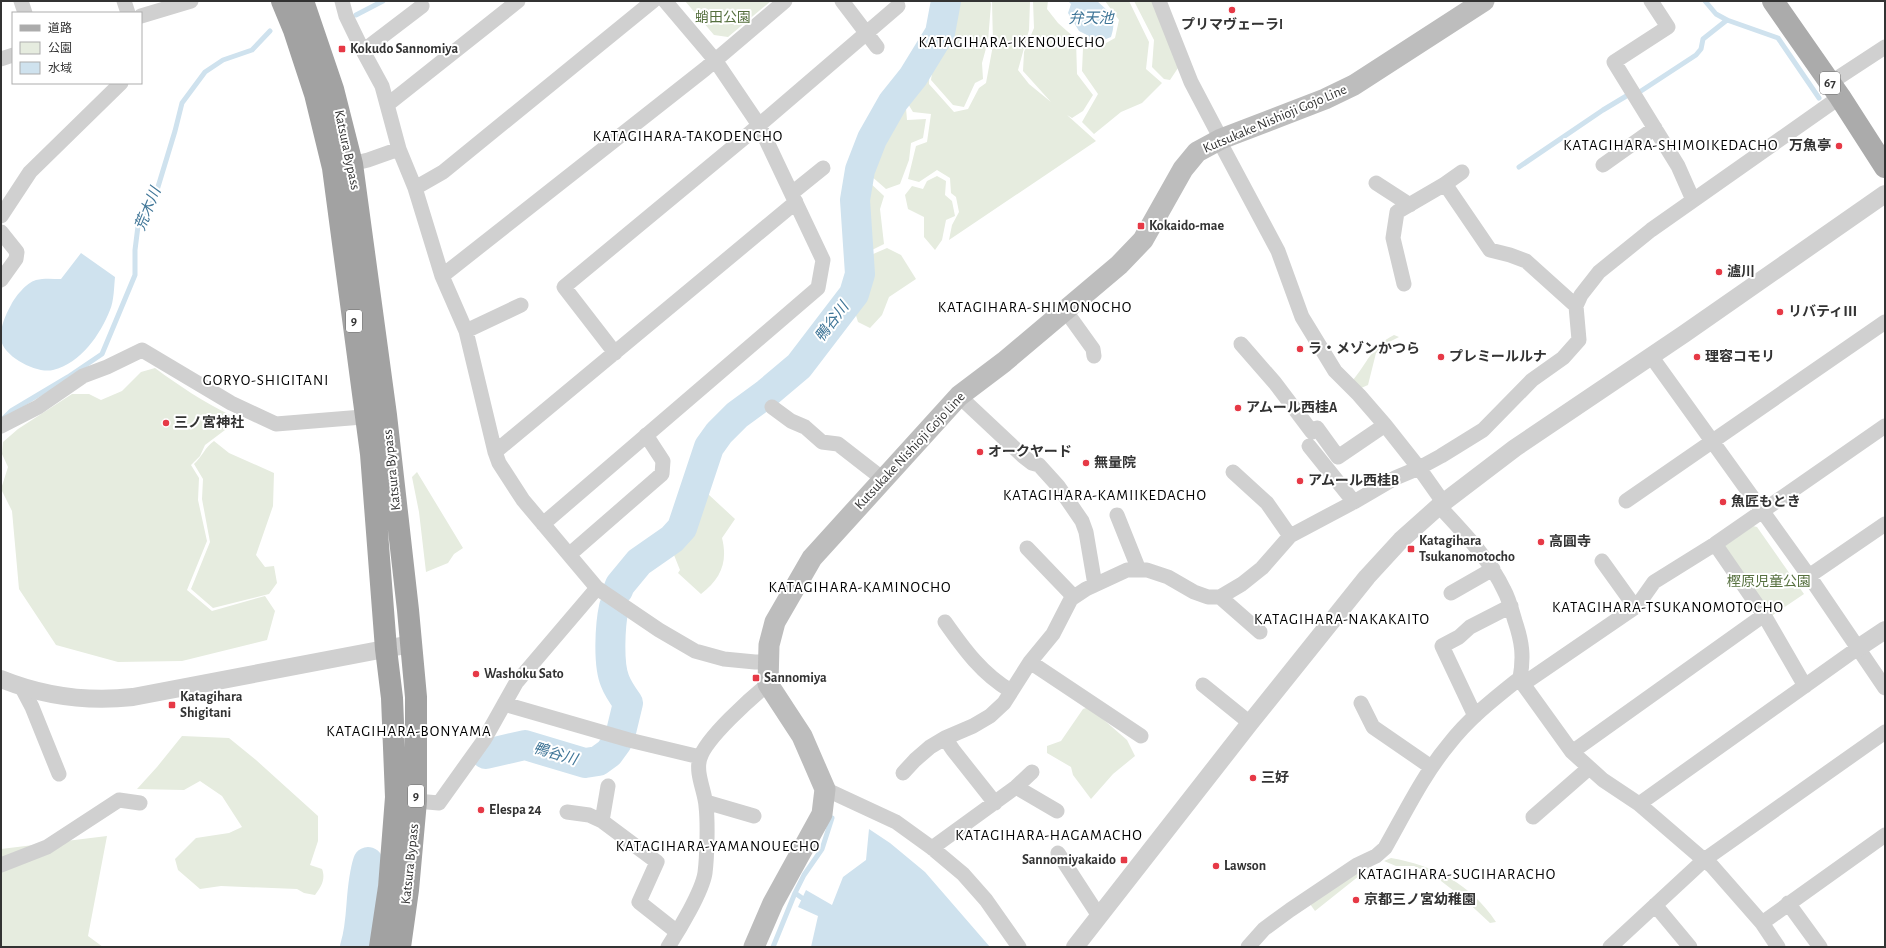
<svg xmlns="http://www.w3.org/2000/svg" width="1886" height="948" viewBox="0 0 1886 948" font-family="'Alegreya Sans','Noto Sans JP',sans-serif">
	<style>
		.green { fill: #e6ecdf }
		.water { fill: #cfe2ee }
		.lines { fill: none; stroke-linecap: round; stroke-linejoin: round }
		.stream { stroke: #cfe2ee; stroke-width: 5 }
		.river { stroke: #cfe2ee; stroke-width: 30 }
		.minor { stroke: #d0d0d0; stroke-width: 15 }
		.tertiary { stroke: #d0d0d0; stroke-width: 18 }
		.secondary { stroke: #bdbdbd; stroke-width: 21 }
		.primary { stroke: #ababab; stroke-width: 22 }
		.trunk { stroke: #a2a2a2; stroke-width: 22 }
		.poi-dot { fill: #e63946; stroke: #fff; stroke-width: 1.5 }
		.labels { text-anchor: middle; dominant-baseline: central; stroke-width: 4; stroke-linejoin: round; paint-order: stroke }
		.shield { fill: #fff; stroke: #707070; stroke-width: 1 }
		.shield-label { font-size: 13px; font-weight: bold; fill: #333 }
		.park-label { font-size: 14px; fill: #56703f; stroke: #fff }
		.poi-label { font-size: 14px; font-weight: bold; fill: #333; stroke: #fff; text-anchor: start }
		.street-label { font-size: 14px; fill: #333; stroke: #fff }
		.water-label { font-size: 15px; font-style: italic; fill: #3f7597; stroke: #fff }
		.neighbourhood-label { font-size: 15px; letter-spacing: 1px; fill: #000; stroke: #fff }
	</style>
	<rect width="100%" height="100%" fill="#fff"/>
	<path class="green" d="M685,1H771L728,37L714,35Z
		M955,1H990L991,4L988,41L982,63L983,79L975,83L964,107L953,105L931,80L935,50L945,40L954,19Z
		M992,1H1030L1029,30L1018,70L1029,84L1051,102L1023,71L1024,52L1034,28L1033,1H1048L1047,9L1058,23L1076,39L1077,74L1093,95L1083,111L1072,118L1067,115L1096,141L949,240L952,225L959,212L956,197L951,193L950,178L937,170L919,182L908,179L916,146L927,142L931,114L913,112L905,99L930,54L929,84L954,112L968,109L979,88L986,83L993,45Z
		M1105,1H1129L1149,42L1146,69L1162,83L1142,103L1121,112L1094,134L1082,122L1098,94L1082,71L1083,48L1099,47L1115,38L1119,20Z
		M1134,1H1153L1178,68L1170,80L1164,79L1152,67L1154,40Z
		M896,106L906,108L907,120L926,119L923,138L911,143L909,160L900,184L886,189L870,175L877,145Z
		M937,176L946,181L945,195L952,201L955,216L946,220L942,240L935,250L924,237V217L908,209L905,195L912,186L923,189L927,181Z
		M867,180L884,196L880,209L884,244L866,253L860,199L861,185Z
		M887,248L901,255L916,279L889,297L882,315L870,328L858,322L854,309L865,281L864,258Z
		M1394,335L1399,337L1385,344L1376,353L1368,385L1359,389L1352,381C1368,363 1371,346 1394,335Z
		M155,368C179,386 204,402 230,415L229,427L205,445L200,456L191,465L199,478L198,500L207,541L187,590L212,611L265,596L275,611L267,640L182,661L118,662L56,645L19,589L12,511L1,489L8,467L2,454L3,442L18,429L72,394H89L101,400L122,391L141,372Z
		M214,441L229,453L274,473L273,506L256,555L265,567L274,566L277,583L269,594L213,608L191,589L210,542L202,499L203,479L194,464C202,457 205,447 214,441Z
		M417,472L463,548L454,554L448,563L426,572L419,512L412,477Z
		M708,494L735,519L722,538C728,562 721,579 701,594L678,573L680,570L670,545L687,529L697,496Z
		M1753,526L1757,527L1804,594L1767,619L1720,549Z
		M1089,707L1127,740L1135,756L1113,774L1091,799L1073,775L1071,767L1047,753V746L1061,741L1083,709Z
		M182,736L229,738L256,760L318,816V841L310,865L322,869C326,879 321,887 315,895L304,893L297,889L221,886L200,889L178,870L175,859L196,838L229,833L242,827L222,796L200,781L184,790L137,789L157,767Z
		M107,836L88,936L103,947H1V849Z
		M1391,858C1435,866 1471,884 1496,922L1490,923L1463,898L1432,874L1414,866H1396L1384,861Z
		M1369,868L1315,911L1310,904L1359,869Z"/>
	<path class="water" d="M1068,1H1097C1111,13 1117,19 1111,37L1101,41L1088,43L1089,36L1079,31L1068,13L1071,4Z
		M81,253L115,277C114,287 114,301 110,310C100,335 81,363 53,370C37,374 4,357 1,340C0,327 5,316 11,305C15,297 26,283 36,280C44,278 53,279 61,279Z
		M869,829L890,843L925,872L990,947H811L818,916L798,907L806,890L832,905L843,877L866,860Z"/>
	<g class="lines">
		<path class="stream" d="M1705,1L1716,14L1727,20L1778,38L1819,98
			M356,15L383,1
			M1641,91L1696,55L1701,49L1703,39L1727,20
			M1519,167L1603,110L1628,95
			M4,418L11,411L68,377L102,354L135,275V250L138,226L154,200L175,131L182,103L205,72L223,60L252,50L270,31
			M795,893L804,875L822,849L832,818
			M773,947L795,893L802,898"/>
		<path class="river" d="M618,590L620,585L639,562L672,539L682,528L709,447L719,433L737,415L767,393L799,366L854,294L860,274L855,200L860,170L872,139L893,102L913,77L940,33L946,1
			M614,607C610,625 608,665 615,681C618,689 623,696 628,703L621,732
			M486,754L525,745L585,763L598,761L609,753L617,742
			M355,947C364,919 359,890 368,862"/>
		<path class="minor" d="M21,1L25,13
			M124,1L128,13
			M342,1L346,16L363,51L382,86L399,149L415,188L442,276L466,331L495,452L499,463L523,500L597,588L659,630L695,651L724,659L755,662H768
			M842,1L877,47
			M1159,1L1191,82L1221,139L1223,148L1278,251L1302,317L1335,371L1359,395L1385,425L1419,468L1443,502
			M1651,1L1668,27L1614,62L1678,166L1693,200
			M141,16L191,1
			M363,51L422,6
			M1,59L13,55
			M1830,83L1885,47
			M387,105L518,1
			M1603,165L1655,128
			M343,166L368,160L399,149
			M1376,183L1410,205
			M1445,184L1462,172
			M415,188L443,172L653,1
			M792,193L823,168
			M1,216L30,172L121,83
			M1,232L17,252L16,259L1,280
			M442,276L705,69L785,1
			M1404,284L1393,238L1397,212L1445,184L1490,250L1510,255L1526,261L1576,306
			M1065,310L1093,349L1094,356
			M466,331L521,305
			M1241,344L1275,383L1312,432L1317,428L1338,457L1385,425
			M615,353L564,287L744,138L898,6
			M1651,356L1809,576L1885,688
			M959,396L1023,456L1032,463L1039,465L1058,486L1082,521L1086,532L1095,585
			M772,407L791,421L805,427L822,442L838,444L883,479
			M1,426L38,407L83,376L107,367L142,350L231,403L276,424L375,416
			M1309,446L1354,502
			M495,452L796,202
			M1233,472L1267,503L1290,536
			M1626,501L1885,322
			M1117,515L1139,570
			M543,524L818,288L823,260L759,125L715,60L665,1
			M1715,544L1764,615L1805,686
			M1027,548L1074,597
			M570,554L662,474L663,461L646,435
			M1602,561L1635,607
			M1809,576L1885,524
			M1451,593L1493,569
			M1220,597L1260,632
			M945,622C964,649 982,674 1011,691
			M1030,662L1141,736
			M1520,678L1523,684L1572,752L1603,780L1639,804L1704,860L1712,866L1762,923L1778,947
			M1523,684L1637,606L1654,582L1715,544L1885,426
			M1203,685L1250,723
			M22,688L32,707L59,774
			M1361,703L1373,727L1431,767
			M504,704L629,740L700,757
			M1475,716L1442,646L1459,637L1470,627L1511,606
			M945,738L953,750L995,803
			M1572,752L1764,615
			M903,773L915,760L930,747L945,738L973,726L990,716L1004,703L1030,662L1053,634L1071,599L1086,589L1127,570H1147L1168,577L1194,592L1208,597H1220L1242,584L1262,568L1290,536L1354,502L1395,478L1419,468L1441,456L1483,430L1532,380L1563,358L1579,340L1576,306L1581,295L1599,272L1651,230L1840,97
			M1016,787L1057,811
			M825,789L896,822L932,848L963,874L986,900L1019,947
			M416,801L439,803L484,740L516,683L597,588
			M706,802L754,816
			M1639,804L1858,648
			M567,812L589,815L602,821L657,862L639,902L677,932
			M1533,817L1589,768
			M602,821L608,786
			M932,848L1016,787L1032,772
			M1058,853L1099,916
			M1,865L47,847L119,800L140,803
			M1788,903L1820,947
			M1655,905L1690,947
			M1762,923L1885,835
			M668,947C679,930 702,892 705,873C707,857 708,823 706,806C705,791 695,773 700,758C706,738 751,698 768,684
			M1248,947L1264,929L1290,910L1357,865L1376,856L1385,848C1405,813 1423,775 1449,744C1469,718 1495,698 1520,678C1524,656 1522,642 1515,621C1512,611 1509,599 1504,590C1489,558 1462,531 1439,506
			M1610,947L1704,860L1885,732"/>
		<path class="tertiary" d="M1858,648L1885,630
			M1,679C43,696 88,702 133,697L411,644
			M1075,947L1250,723L1367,577L1401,540L1439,506L1515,448L1684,334L1885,194"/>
		<path class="secondary" d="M754,947L773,903L822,814L825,789L802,736L768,684L769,645L775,622L812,558L959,396L1004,362L1119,265L1143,240L1183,169L1197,152L1221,139L1325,99L1354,85L1484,1"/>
		<path class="primary" d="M1773,1L1840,97L1885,167"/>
		<path class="trunk" d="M282,1L294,30L315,94L333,168L371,454L386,649L392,698L396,797L389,887L380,947
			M303,1L333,89L352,164L386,415L408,610L416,697V801L408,890L400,947"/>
	</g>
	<g class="poi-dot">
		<circle cx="1232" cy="10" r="4"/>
		<rect x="338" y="45" width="8" height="8" rx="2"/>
		<circle cx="1839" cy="146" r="4"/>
		<rect x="1137" y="222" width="8" height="8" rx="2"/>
		<circle cx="1719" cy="272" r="4"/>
		<circle cx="1780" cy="312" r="4"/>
		<circle cx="1300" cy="349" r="4"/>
		<circle cx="1441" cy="357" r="4"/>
		<circle cx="1697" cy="357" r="4"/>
		<circle cx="1238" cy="408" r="4"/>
		<circle cx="166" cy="423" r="4"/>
		<circle cx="980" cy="452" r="4"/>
		<circle cx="1086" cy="463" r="4"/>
		<circle cx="1300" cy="481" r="4"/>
		<circle cx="1723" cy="502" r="4"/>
		<circle cx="1541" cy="542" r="4"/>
		<rect x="1407" y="545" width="8" height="8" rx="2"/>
		<circle cx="476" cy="674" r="4"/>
		<rect x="752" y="674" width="8" height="8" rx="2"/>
		<rect x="168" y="701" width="8" height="8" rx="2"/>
		<circle cx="1253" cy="778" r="4"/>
		<circle cx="481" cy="810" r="4"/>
		<rect x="1120" y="856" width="8" height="8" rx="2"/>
		<circle cx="1216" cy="866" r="4"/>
		<circle cx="1356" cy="900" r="4"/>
	</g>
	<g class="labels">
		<g class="shield">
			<rect x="1820" y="72" width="20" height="22" rx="3"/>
			<rect x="346" y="310" width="16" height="22" rx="3"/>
			<rect x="408" y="785" width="16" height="22" rx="3"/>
		</g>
		<g class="shield-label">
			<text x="1830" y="83">67</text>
			<text x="354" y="321">9</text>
			<text x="416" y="796">9</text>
		</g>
		<g class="park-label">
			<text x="723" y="18">蛸田公園</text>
			<text x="1769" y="582">樫原児童公園</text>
		</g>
		<g class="poi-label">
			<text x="1232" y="25" text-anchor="middle">プリマヴェーラI</text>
			<text x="350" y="49">Kokudo Sannomiya</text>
			<text x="1831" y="146" text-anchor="end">万魚亭</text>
			<text x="1149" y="226">Kokaido-mae</text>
			<text x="1727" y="272">瀘川</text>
			<text x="1788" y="312">リバティⅢ</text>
			<text x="1308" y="349">ラ・メゾンかつら</text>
			<text x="1449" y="357">プレミールルナ</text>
			<text x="1705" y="357">理容コモリ</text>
			<text x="1246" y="408">アムール西桂A</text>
			<text x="174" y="423">三ノ宮神社</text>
			<text x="988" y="452">オークヤード</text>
			<text x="1094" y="463">無量院</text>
			<text x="1308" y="481">アムール西桂B</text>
			<text x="1731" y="502">魚匠もとき</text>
			<text x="1419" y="541">Katagihara<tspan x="1419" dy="16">Tsukanomotocho</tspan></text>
			<text x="1549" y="542">高圓寺</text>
			<text x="484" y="674">Washoku Sato</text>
			<text x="764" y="678">Sannomiya</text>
			<text x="180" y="697">Katagihara<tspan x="180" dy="16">Shigitani</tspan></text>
			<text x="1261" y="778">三好</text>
			<text x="489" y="810">Elespa 24</text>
			<text x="1116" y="860" text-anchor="end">Sannomiyakaido</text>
			<text x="1224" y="866">Lawson</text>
			<text x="1364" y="900">京都三ノ宮幼稚園</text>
		</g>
		<g class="street-label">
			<text transform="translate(1275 119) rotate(-23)">Kutsukake Nishioji Gojo Line</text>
			<text transform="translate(347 150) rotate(78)">Katsura Bypass</text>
			<text transform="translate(910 451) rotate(-47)">Kutsukake Nishioji Gojo Line</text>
			<text transform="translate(392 470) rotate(-96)">Katsura Bypass</text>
			<text transform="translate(410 864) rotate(-84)">Katsura Bypass</text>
		</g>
		<g class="water-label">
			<text x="1091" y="18">弁天池</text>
			<text transform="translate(148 209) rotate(-68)">荒木川</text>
			<text transform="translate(832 322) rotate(-53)">鴨谷川</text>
			<text transform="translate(555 754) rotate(16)">鴨谷川</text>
		</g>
		<g class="neighbourhood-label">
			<text x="1012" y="42">KATAGIHARA-IKENOUECHO</text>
			<text x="688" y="136">KATAGIHARA-TAKODENCHO</text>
			<text x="1671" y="145">KATAGIHARA-SHIMOIKEDACHO</text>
			<text x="1035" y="307">KATAGIHARA-SHIMONOCHO</text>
			<text x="266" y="380">GORYO-SHIGITANI</text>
			<text x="1105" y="495">KATAGIHARA-KAMIIKEDACHO</text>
			<text x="860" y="587">KATAGIHARA-KAMINOCHO</text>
			<text x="1668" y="607">KATAGIHARA-TSUKANOMOTOCHO</text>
			<text x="1342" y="619">KATAGIHARA-NAKAKAITO</text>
			<text x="409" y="731">KATAGIHARA-BONYAMA</text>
			<text x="1049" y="835">KATAGIHARA-HAGAMACHO</text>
			<text x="718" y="846">KATAGIHARA-YAMANOUECHO</text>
			<text x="1457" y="874">KATAGIHARA-SUGIHARACHO</text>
		</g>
	</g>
	<rect width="1886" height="948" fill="none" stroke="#333333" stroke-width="4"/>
	<rect x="12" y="12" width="130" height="72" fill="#ffffff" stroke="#adadad"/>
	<rect x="20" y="25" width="20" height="6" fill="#ababab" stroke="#adadad"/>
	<text x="48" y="32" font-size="12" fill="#333333">道路</text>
	<rect x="20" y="42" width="20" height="12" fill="#e6ecdf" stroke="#adadad"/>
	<text x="48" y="52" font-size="12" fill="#333333">公園</text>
	<rect x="20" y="62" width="20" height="12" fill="#cfe2ee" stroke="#adadad"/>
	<text x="48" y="72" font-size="12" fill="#333333">水域</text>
</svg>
